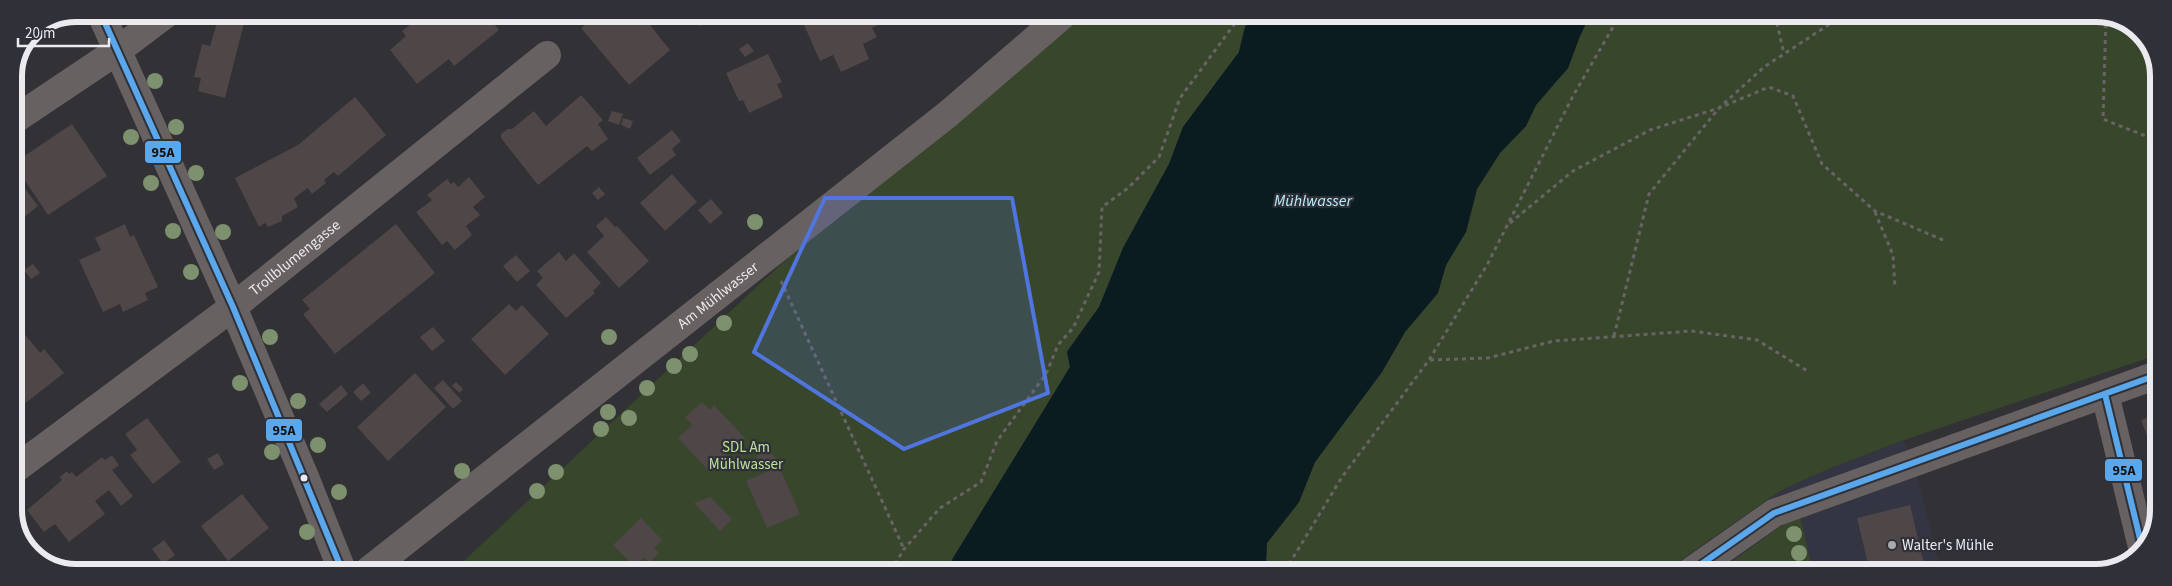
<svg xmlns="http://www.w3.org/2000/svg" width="2172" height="586" viewBox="0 0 2172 586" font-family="'Source Sans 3',sans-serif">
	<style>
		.built { fill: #343542 }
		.green { fill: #38462b }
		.water { fill: #0a1c20 }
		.building { fill: #4e4647 }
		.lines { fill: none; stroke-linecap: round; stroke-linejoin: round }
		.path { stroke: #686466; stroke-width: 3; stroke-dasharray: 4 4; stroke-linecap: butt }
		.minor { stroke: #686162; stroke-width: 28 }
		.bus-1-casing { stroke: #2f3038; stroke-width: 10 }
		.bus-1 { stroke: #5aa8eb; stroke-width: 6 }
		.tree { fill: #7e916e }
		.marked { fill: #5075de; fill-opacity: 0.2; stroke: #5075de; stroke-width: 4; stroke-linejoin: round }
		.bus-dot { fill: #eaeaef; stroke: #2f3038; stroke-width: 2 }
		.poi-dot { fill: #a9a9ae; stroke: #2f3038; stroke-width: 2 }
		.labels { text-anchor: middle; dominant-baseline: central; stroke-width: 4.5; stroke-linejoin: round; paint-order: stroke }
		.street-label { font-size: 15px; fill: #eaeaef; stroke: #2f3038 }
		.park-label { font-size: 15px; fill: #bde09b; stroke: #2f3038 }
		.poi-label { font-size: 15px; fill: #eaeaef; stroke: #2f3038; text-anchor: start }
		.water-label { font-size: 16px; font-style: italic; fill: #b7eefc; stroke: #2f3038 }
		.rim { fill: none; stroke: #eaeaef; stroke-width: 6 }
		.line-badge { stroke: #2f3038; stroke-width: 2 }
		.pale-badge-label { font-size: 14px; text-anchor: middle; font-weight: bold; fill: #111 }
	</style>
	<rect width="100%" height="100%" fill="#313136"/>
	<path class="built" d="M1904,440L1916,472L1941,572H1664L1780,491L1828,469Z"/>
	<path class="green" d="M1082,15H1257L1245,27L1239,52L1183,127L1169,164L1123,248L1099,307L1067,351L1070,367L953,558L947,571H453L782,263Z
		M1590,15L2111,16L2143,35L2158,72L2157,355L1904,440L1828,469L1780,491L1664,572L1260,571L1266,562L1267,543L1299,502L1315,462L1382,372L1405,332L1438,293L1446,265L1466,232L1477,189L1500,153L1526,126L1536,105L1568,68L1580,36Z
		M1800,516L1813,572H1718L1778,528Z"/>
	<path class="water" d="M1257,15H1590L1580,36L1568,68L1536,105L1526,126L1500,153L1477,189L1466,232L1446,265L1438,293L1405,332L1382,372L1315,462L1299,502L1267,543L1266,562L1260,571H947L953,558L1070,367L1067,352L1099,307L1123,248L1169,164L1183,127L1239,52L1245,27Z"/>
	<path class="building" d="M427,14H486L499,30L454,66L449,59L417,84L390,50L406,36L402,31L417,19L419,21Z
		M505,14H516L510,19Z
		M598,14H641L670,50L629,85L581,28Z
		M694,14H726L700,26Z
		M804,14L894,15L895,17L872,28L877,37L863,44L869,59L841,72L833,55L820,61L800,16Z
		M219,16L244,23L225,98L198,91L201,78L194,77L202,44L210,46Z
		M748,43L754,51L745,57L739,49Z
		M768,54L782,82L777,84L783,97L749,113L743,100L739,101L726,73Z
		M581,95L603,120L598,124L608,139L592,151L587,146L538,185L501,138V134L508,129H512L534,111L546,126Z
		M355,97L386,135L338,176L334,172L324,180L326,183L312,194L308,188L294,198L298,207L282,216V221L268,227L265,223L259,227L235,178L298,145Z
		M612,111L623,114L619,125L608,121Z
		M623,118L633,121L630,129L621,125Z
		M72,124L107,176L48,215L24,179L20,182L38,206L17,223L14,218V163Z
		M672,130L681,141L672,149L676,155L650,175L637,158Z
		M672,174L697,202L665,231L640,203Z
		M469,177L485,197L473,207L480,215L466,226L472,235L455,250L447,241L442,245L416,212L432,200L427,195L447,179L451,184L454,182L458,187Z
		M599,187L605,194L598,200L592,193Z
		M711,199L723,213L710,224L698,210Z
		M606,217L615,227L617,226L649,261L619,288L587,252L604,236L596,226Z
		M125,224L130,237L134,235L158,287L145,293L148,300L123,312L120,304L103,312L79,260L101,250L95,238Z
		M396,224L435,273L335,354L303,314L310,309L302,300Z
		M559,252L566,261L574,253L601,283L593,291L595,293L566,318L536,285L543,278L537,271Z
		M516,255L530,271L517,282L503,266Z
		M33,264L40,273L31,279L24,270Z
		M509,304L516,311L522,305L549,334L505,375L471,339Z
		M433,327L445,341L432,351L420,337Z
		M23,332L40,353L44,349L64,373L19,408L14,402V339Z
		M415,373L446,407L388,461L357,427Z
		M443,380L462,401L453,409L434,388Z
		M456,382L463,389L460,393L452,386Z
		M363,383L371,393L361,401L353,392Z
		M341,385L348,394L327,412L319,404Z
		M702,402L710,410L714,405L745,438L709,471L678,438L692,425L685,417Z
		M2157,414L2156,459L2141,420Z
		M147,418L181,462L153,484L130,455L137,450L125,434Z
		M765,447L778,460L768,469L756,456Z
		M218,453L224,464L214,470L207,459Z
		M112,455L119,465L112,470L133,496L121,506L109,490L95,501L105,514L69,542L55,524L44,532L27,510L62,480L60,477L67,471L69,474L72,472L76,477L102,457L105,460Z
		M779,466L800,514L767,528L746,481Z
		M242,494L269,528L228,561L201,526Z
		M710,497L732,519L720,531L694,503Z
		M1910,505L1926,572H1870L1857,518Z
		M641,518L662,540L654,548L659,553L649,563L644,557L635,567L613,545Z
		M24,538H25L38,556L29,551Z
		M164,540L175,555L163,564L152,549Z
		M85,562L91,570H75Z
		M119,564L124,570H111Z"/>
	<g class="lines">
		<path class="path" d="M1775,15L1784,54
			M2106,16L2103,119L2158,141
			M1875,212L1893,255L1895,288
			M1510,223L1573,171L1650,130L1719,108L1769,87L1793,96L1822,164L1875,211L1943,240
			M781,281L904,549
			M1614,336L1649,194L1719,108L1764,67L1842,16
			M1430,360L1488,358L1554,341L1692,331L1757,340L1809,372
			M891,571L904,549L940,508L981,482L997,441L1046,374L1058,345L1073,328L1099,272L1102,207L1128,188L1159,157L1180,98L1241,15
			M1285,571L1342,477L1429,360L1487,265L1573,96L1620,15"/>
		<g class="minor">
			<path d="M101,14L233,307L305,477L342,570"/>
			<path d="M14,120L117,51L166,14"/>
			<path d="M2105,394L2142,547"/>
			<path id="s1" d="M14,470L233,307L547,55"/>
			<path id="s2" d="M369,570L948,114L1063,15"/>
			<path d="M1690,572L1774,513L2157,375"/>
		</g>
		<defs>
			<path id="bus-1" d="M101,14L233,307L342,570
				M2105,394L2142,547
				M1690,572L1774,513L2157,375"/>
		</defs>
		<use href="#bus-1" class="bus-1-casing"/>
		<use href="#bus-1" class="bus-1"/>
	</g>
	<g class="tree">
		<circle cx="155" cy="81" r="8"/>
		<circle cx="176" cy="127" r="8"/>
		<circle cx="131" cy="137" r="8"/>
		<circle cx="196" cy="173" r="8"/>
		<circle cx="151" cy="183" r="8"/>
		<circle cx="755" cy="222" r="8"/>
		<circle cx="173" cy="231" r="8"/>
		<circle cx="223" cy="232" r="8"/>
		<circle cx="191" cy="272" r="8"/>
		<circle cx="724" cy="323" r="8"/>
		<circle cx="270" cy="337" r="8"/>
		<circle cx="609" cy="337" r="8"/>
		<circle cx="690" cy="354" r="8"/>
		<circle cx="674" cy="366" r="8"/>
		<circle cx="240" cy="383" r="8"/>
		<circle cx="647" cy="388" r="8"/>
		<circle cx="298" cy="401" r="8"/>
		<circle cx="608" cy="412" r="8"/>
		<circle cx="629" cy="418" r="8"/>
		<circle cx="601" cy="429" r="8"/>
		<circle cx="318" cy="445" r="8"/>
		<circle cx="272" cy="452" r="8"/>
		<circle cx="462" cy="471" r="8"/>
		<circle cx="556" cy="472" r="8"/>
		<circle cx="537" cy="491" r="8"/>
		<circle cx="339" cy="492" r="8"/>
		<circle cx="307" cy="532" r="8"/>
		<circle cx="1794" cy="534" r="8"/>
		<circle cx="1799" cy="553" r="8"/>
	</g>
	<path class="marked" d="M825,198H1012L1048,393L904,449L754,352Z"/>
	<circle class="bus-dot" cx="304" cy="478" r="4.5"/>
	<circle class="poi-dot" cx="1892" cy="545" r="5"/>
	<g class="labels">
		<g class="street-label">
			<text stroke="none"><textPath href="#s1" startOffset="352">Trollblumengasse</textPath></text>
			<text stroke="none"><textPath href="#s2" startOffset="444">Am Mühlwasser</textPath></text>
		</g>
		<g class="park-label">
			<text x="746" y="447">SDL Am<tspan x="746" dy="17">Mühlwasser</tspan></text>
		</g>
		<g class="poi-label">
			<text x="1902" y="545">Walter's Mühle</text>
		</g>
		<g class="water-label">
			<text x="1313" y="201">Mühlwasser</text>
		</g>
	</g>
	<path d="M0 0H2172V586H0ZM76 22H2096A54 54 0 0 1 2150 76V510A54 54 0 0 1 2096 564H76A54 54 0 0 1 22 510V76A54 54 0 0 1 76 22Z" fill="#2f3038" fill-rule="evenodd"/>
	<path class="rim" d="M76 22H2096A54 54 0 0 1 2150 76V510A54 54 0 0 1 2096 564H76A54 54 0 0 1 22 510V76A54 54 0 0 1 76 22Z"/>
	<g class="line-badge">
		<rect x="144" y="140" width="38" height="24" rx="5" fill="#5aa8eb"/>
		<rect x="265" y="418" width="38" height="24" rx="5" fill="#5aa8eb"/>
		<rect x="2104" y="458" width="39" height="24" rx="5" fill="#5aa8eb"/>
	</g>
	<g class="pale-badge-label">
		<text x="163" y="157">95A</text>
		<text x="284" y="435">95A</text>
		<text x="2124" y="475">95A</text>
	</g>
	<path d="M18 38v8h91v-8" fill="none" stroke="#eaeaef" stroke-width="2.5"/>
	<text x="25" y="38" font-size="15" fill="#eaeaef" stroke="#2f3038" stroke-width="4" paint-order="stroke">20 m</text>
</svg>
